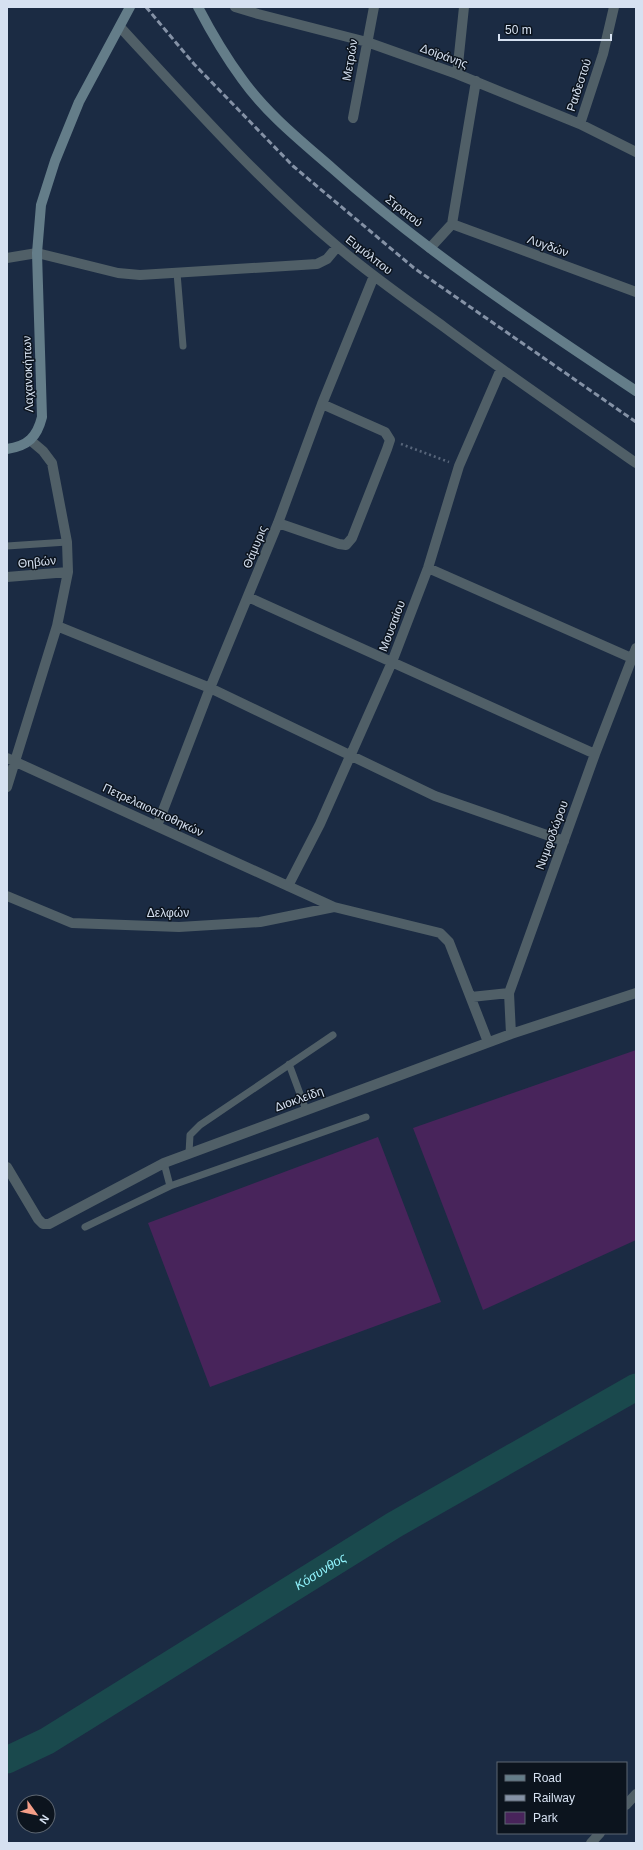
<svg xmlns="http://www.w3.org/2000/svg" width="643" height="1850" viewBox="0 0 643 1850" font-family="Helvetica,sans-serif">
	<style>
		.green { fill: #48245b }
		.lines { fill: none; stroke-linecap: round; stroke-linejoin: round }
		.river { stroke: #1a494d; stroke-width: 27 }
		.path { stroke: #57657a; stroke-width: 2.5; stroke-dasharray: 2 3; stroke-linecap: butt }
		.lane { stroke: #505f67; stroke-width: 7 }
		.street { stroke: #505f67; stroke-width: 10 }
		.secondary { stroke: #647d89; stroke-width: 10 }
		.rail { stroke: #8592a6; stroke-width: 3; stroke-dasharray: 6 3; stroke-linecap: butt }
		.labels { text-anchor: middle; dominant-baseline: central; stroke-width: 3; stroke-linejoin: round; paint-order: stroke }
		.street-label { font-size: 12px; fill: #d6e1f1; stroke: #0c141e }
		.water-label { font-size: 13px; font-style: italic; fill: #92f5fe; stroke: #0c141e }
	</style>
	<rect width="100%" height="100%" fill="#1b2b43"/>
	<path class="green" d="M636,1050V1240L483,1310L413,1128Z
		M378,1137L441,1302L210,1387L148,1223Z"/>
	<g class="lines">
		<path class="river" id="s1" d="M7,1760L47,1741L394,1525L636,1387"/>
		<path class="path" d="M401,444L449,462"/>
		<path class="lane" d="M177,273L183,346
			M7,546L67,542
			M289,1064L306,1110
			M189,1153L190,1135L200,1125L333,1035
			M164,1163L170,1186
			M85,1227L170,1186L366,1117"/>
		<path class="street" d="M235,7L258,14L367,42L457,74L580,124L636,152
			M120,27C190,103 259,181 338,247C372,276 408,301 444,327C507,374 572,418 636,463
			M457,74L464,7
			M353,118L374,7
			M580,124L603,54L614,7
			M452,224L636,292
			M430,248L452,224L476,81
			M7,258L37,253L118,273L140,275L317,264L327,259L337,247
			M278,523L339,544L346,545L352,538L387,449L390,440L385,432L322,404
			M428,568L636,660
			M7,577L68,572
			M248,597L595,754
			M57,626L210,688L435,796L564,841
			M7,758L334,907L440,933L449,942L488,1042
			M7,787L57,626L68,572L67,542L52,463L43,451L30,440
			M157,826L210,688L278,523L322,404L374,276
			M288,886L320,824L392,662L428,568L459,466L501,369
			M7,896L72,923L179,927L260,922L334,907
			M471,997L509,993
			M511,1034L509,993L595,754L636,648
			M7,1167L38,1219L43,1224H49L164,1163L511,1034L636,993
			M626,1805L636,1794
			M591,1843L600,1833"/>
		<path class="secondary" d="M198,7C211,32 225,56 242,79C266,113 301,141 332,168C426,252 531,321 636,391
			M7,449C28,446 37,437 42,417L37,253L41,205L55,161L79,102L130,7"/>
		<path class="rail" d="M146,7L194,64L293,166L414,268L636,422"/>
	</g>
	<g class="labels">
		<g class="street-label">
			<text transform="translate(444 56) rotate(20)">Δοϊράνης</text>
			<text transform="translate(350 60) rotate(-80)">Μετρών</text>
			<text transform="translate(579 85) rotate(-72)">Ραιδεστού</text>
			<text transform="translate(404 211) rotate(38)">Στρατού</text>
			<text transform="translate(548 246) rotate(20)">Λυγδών</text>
			<text transform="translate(369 255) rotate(38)">Ευμόλπου</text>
			<text transform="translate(28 374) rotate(-92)">Λαχανοκήπων</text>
			<text transform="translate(255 547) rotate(-68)">Θάμυρις</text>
			<text transform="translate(37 562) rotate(-5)">Θηβών</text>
			<text transform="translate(392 626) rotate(-69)">Μουσαίου</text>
			<text transform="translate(153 810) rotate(25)">Πετρελαιοαποθηκών</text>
			<text transform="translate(552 835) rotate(-70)">Νυμφοδώρου</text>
			<text x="168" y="913">Δελφών</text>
			<text transform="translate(299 1099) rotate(-20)">Διοκλείδη</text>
		</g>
		<g class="water-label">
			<text stroke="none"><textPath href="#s1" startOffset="366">Κόσυνθος</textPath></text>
		</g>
	</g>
	<rect width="643" height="1850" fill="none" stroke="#d6e1f1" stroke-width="16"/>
	<rect x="497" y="1762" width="130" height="72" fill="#0c141e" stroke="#5d6672"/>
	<rect x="505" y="1775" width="20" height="6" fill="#647d89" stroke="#5d6672"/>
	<text x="533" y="1782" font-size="12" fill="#d6e1f1">Road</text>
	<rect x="505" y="1795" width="20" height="6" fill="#8592a6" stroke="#5d6672"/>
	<text x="533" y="1802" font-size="12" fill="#d6e1f1">Railway</text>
	<rect x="505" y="1812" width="20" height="12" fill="#48245b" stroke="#5d6672"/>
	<text x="533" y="1822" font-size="12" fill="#d6e1f1">Park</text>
	<g transform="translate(36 1814) rotate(123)"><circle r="19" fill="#0c141e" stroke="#5d6672"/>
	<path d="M0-3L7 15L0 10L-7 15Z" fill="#f49e88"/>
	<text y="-6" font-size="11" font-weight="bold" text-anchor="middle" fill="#d6e1f1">N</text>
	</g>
	<path d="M499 34v6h112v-6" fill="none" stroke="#d6e1f1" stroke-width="2"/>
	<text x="505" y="34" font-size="12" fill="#d6e1f1" stroke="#0c141e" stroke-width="3" paint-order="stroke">50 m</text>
</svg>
